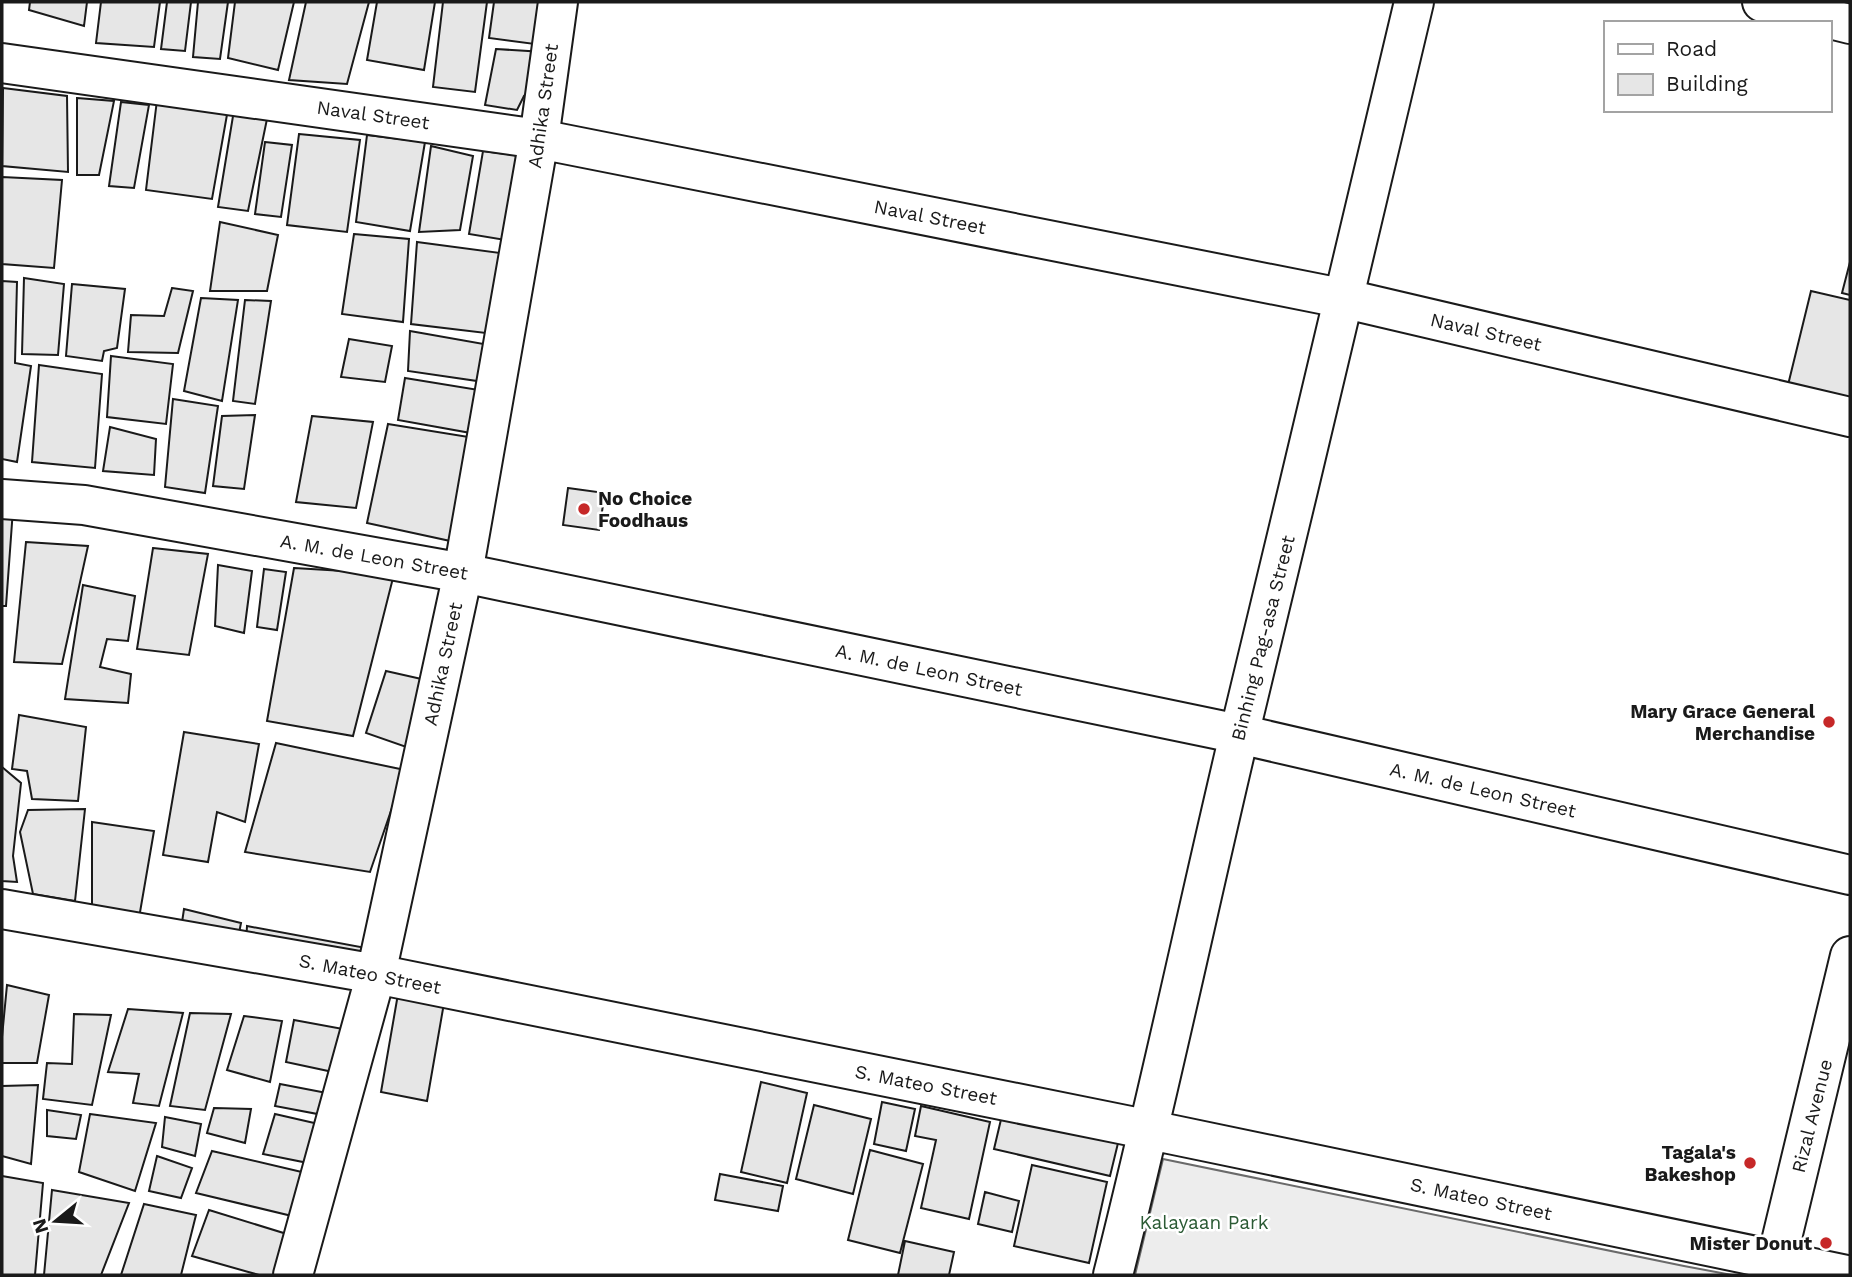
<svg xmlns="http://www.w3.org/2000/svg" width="1852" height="1277" viewBox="0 0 1852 1277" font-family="'Work Sans',sans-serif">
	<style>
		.built { fill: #ededed; stroke: #6a6a6a; stroke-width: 2 }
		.building { fill: #e6e6e6; stroke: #1a1a1a; stroke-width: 2 }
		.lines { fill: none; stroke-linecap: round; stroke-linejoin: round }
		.minor-casing { stroke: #1a1a1a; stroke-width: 42 }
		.tertiary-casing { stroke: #1a1a1a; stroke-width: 42 }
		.secondary-casing { stroke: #1a1a1a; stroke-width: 42 }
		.minor { stroke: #fff; stroke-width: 38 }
		.tertiary { stroke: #fff; stroke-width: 38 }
		.secondary { stroke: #fff; stroke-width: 38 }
		.poi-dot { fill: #c62828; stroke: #fff; stroke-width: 2.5 }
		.labels { text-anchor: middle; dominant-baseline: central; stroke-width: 5; stroke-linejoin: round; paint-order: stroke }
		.street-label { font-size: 19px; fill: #1a1a1a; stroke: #fff }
		.poi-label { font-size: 19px; font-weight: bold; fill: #1a1a1a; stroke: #fff; text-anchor: end }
		.park-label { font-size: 19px; fill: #2b5a34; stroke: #fff }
	</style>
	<rect width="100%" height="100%" fill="#fff"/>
	<path class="built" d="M1163,1159L1684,1266L1732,1275H1135Z"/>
	<path class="building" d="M30,2H87L84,26L29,10Z
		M101,2H160L154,47L96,43Z
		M167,2H191L185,51L161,49Z
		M198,2H228L220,59L193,57Z
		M235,2H294L278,70L228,58Z
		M306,2H369L347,84L289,80Z
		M377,2H435L424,70L367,60Z
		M443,2H487L475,92L433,87Z
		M494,2H550L542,45L489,38Z
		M496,49L544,52L537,99L524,96L517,110L485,105Z
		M3,88L67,96L68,172L2,166Z
		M77,98L114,101L99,175H77Z
		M157,100L228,109L212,199L146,190Z
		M121,102L149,105L134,188L109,186Z
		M234,110L267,119L248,211L218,207Z
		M299,134L360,140L347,232L287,225Z
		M367,135L425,142L410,231L356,222Z
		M265,142L292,145L281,217L255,214Z
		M431,146L473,156L460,230L419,232Z
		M483,151L528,157L512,241L469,234Z
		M2,177L62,180L54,268L2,264Z
		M220,222L278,235L267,291H210Z
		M354,234L409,239L403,322L342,314Z
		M417,242L508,254L494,334L411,324Z
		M1850,262V295L1842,293Z
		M24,278L64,284L58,355L22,354Z
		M2,281L17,282L15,363L31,366L17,462L2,459Z
		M72,284L125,289L117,348L104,351L102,361L66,356Z
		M172,288L193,291L178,353L128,352L131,315L164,316Z
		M1811,291L1850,300V400L1788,385Z
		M201,298L238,300L222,401L184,391Z
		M245,300L271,301L255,404L233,401Z
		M410,331L495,346L491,383L408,371Z
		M349,339L392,346L385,382L341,377Z
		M111,356L173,364L166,424L107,417Z
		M39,365L102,374L95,468L32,462Z
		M405,378L491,392L482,435L398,420Z
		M173,399L218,406L205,493L165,487Z
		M255,415L244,489L213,486L222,416Z
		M312,416L373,422L356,508L296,502Z
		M388,424L481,439L455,542L367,523Z
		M110,427L156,439L154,475L103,471Z
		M568,488L605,493L599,530L563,525Z
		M2,509H13L6,606H2Z
		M26,542L88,546L62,664L14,662Z
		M153,548L208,554L189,655L137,649Z
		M218,565L252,571L244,633L215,626Z
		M294,568L394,574L353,736L267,721Z
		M264,569L286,572L277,630L257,627Z
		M83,585L135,596L128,641L107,639L100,667L131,674L128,703L65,699Z
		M386,671L426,680L412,749L366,733Z
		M19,715L86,727L78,801L32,799L27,771L12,769Z
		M184,732L259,744L245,822L217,812L208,862L163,855Z
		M276,743L405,770L370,872L245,852Z
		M2,767L21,783L13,856L17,882L2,881Z
		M85,809L75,901L33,894L20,832L28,810Z
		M92,822L154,831L139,918L92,908Z
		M184,909L241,923L238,938L181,929Z
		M247,926L366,948L365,964L246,943Z
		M7,985L49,995L37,1063H2V1037Z
		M398,994L444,1003L427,1101L381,1092Z
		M128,1009L183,1013L159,1106L133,1103L139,1074L108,1072Z
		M190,1013L231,1014L205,1110L170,1106Z
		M74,1014L111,1015L92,1105L43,1099L47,1063L72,1064Z
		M244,1016L282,1021L270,1082L227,1070Z
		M294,1020L343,1029L333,1072L286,1062Z
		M761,1082L807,1093L787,1183L741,1172Z
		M280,1084L332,1094L323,1115L275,1106Z
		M38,1085L31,1164L2,1156V1086Z
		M882,1102L915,1109L906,1151L874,1144Z
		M814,1105L871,1119L853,1194L796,1179Z
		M921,1106L990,1122L969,1219L921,1208L936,1140L915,1136Z
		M214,1108L251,1109L245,1143L207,1133Z
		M47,1110L81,1115L76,1139L47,1136Z
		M1003,1111L1119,1139L1110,1176L994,1149Z
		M90,1114L156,1123L135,1191L79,1172Z
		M275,1114L323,1125L313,1164L263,1154Z
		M165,1117L201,1124L195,1156L162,1147Z
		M870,1150L923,1164L900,1253L848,1240Z
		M212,1151L306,1173L292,1216L196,1193Z
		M157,1156L192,1168L181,1198L149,1191Z
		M1032,1165L1107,1182L1089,1263L1014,1246Z
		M720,1174L783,1186L778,1211L715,1200Z
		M2,1176L43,1183L35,1275H2Z
		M52,1190L129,1203L101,1275H44Z
		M985,1192L1019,1201L1012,1232L978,1224Z
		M144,1204L196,1215L181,1275H121Z
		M209,1210L290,1235L277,1275H259L192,1256Z
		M905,1241L954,1252L949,1275H898Z"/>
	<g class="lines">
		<defs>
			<path id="minor" d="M1762,2L1850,24
				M2,909L376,974L1150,1130L1847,1275
				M293,1275L376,974L463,573L539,139L558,2
				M1113,1275C1159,1094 1197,912 1240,731C1298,488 1358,245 1414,2"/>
			<path id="tertiary" d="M2,63L539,139L1346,299L1850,417
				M2,499L84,505L463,573L1239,734L1850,875"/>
			<path id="secondary" d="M1773,1275L1850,956"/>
		</defs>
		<use href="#minor" class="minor-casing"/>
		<use href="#tertiary" class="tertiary-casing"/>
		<use href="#secondary" class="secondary-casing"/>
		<use href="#minor" class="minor"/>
		<use href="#tertiary" class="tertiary"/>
		<use href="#secondary" class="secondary"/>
	</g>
	<g class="poi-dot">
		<circle cx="584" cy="509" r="7"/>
		<circle cx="1829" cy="722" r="7"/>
		<circle cx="1750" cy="1163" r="7"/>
		<circle cx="1826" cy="1243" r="7"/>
	</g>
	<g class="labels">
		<g class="street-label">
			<text transform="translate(543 106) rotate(-82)">Adhika Street</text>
			<text transform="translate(373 115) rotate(8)">Naval Street</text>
			<text transform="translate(930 217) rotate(11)">Naval Street</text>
			<text transform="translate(1486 332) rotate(13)">Naval Street</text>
			<text transform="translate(374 557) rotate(10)">A. M. de Leon Street</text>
			<text transform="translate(1263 638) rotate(-76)">Binhing Pag-asa Street</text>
			<text transform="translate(443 664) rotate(-78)">Adhika Street</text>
			<text transform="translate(929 670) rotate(12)">A. M. de Leon Street</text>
			<text transform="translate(1483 790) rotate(13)">A. M. de Leon Street</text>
			<text transform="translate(370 974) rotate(11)">S. Mateo Street</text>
			<text transform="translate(926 1085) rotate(11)">S. Mateo Street</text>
			<text transform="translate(1812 1116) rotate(-76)">Rizal Avenue</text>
			<text transform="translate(1481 1199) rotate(12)">S. Mateo Street</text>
		</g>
		<g class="poi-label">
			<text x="598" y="498" text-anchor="start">No Choice<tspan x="598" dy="22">Foodhaus</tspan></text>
			<text x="1815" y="711">Mary Grace General<tspan x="1815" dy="22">Merchandise</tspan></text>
			<text x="1736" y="1152">Tagala's<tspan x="1736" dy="22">Bakeshop</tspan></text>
			<text x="1812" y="1243">Mister Donut</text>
		</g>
		<g class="park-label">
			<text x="1204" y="1222">Kalayaan Park</text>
		</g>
	</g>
	<rect width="1852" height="1277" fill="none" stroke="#1a1a1a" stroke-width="7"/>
	<rect x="1604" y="21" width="228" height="91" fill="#ffffff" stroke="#a3a3a3" stroke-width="2"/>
	<rect x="1618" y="44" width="35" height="10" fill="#ffffff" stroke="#a3a3a3" stroke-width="2"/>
	<text x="1666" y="56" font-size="21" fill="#1a1a1a">Road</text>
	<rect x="1618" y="74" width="35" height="21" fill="#e6e6e6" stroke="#a3a3a3" stroke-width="2"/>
	<text x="1666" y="91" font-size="21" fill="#1a1a1a">Building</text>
	<g transform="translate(56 1221) rotate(252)" stroke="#ffffff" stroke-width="5" paint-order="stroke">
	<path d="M0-5L12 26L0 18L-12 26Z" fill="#1a1a1a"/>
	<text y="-10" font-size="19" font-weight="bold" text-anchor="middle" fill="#1a1a1a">N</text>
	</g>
</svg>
